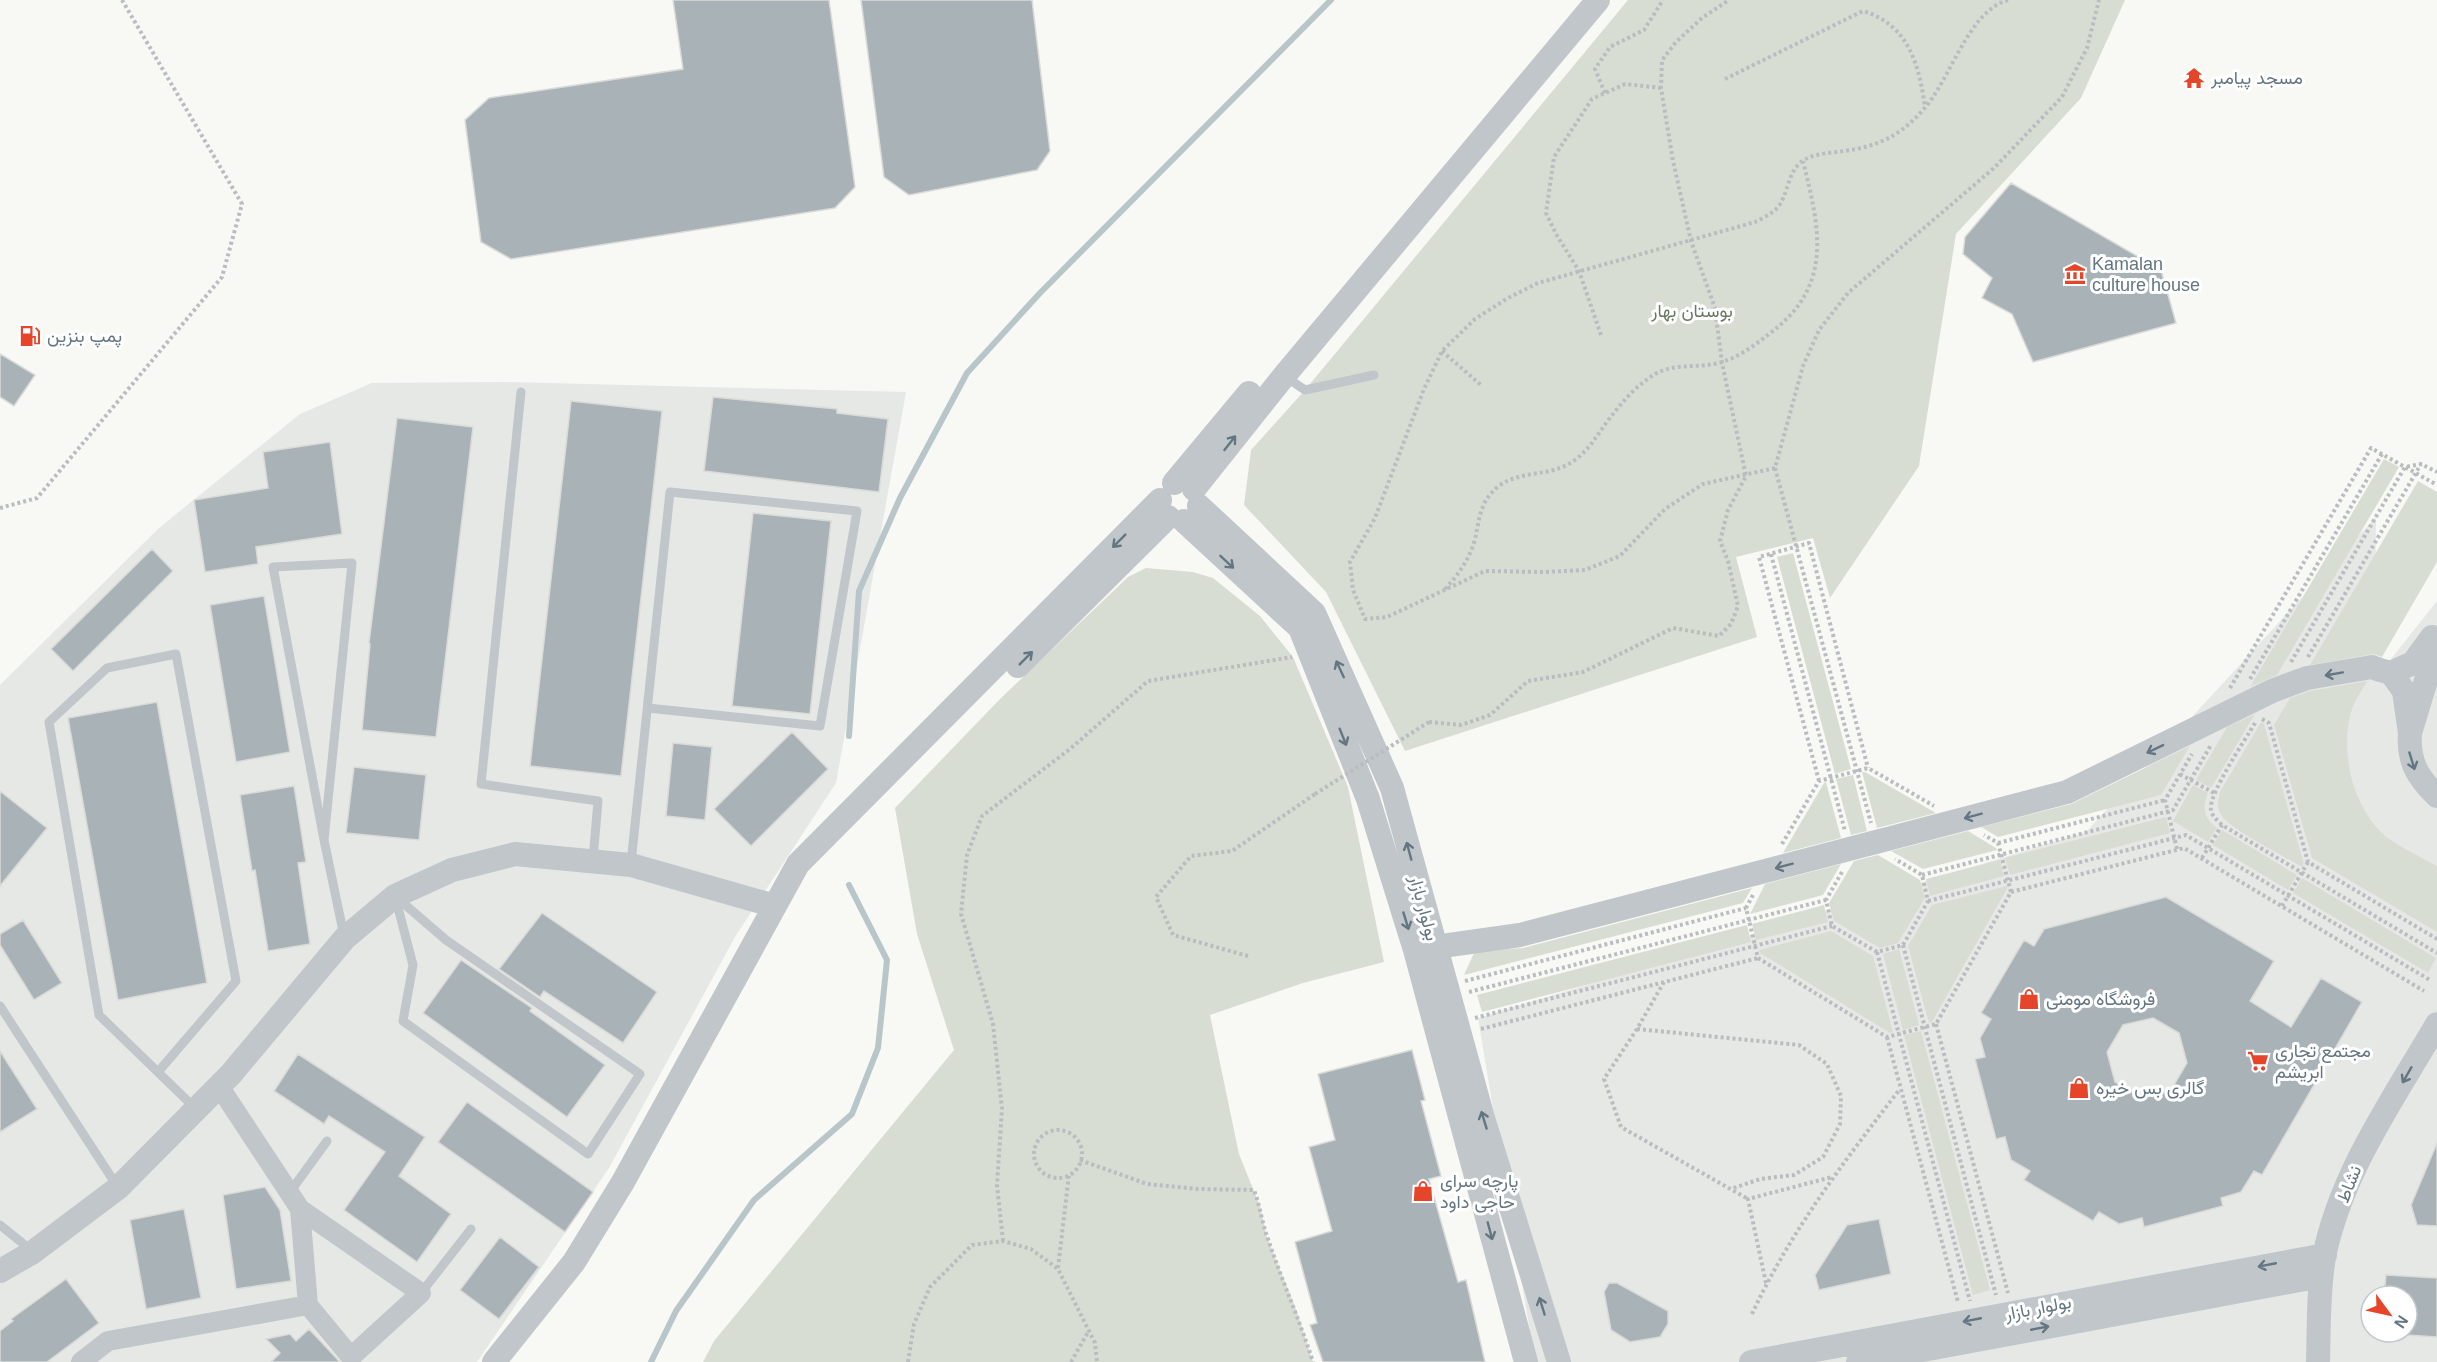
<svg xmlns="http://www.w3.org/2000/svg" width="2437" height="1362" viewBox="0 0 2437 1362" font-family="Helvetica,Vazirmatn,sans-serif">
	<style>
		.built { fill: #e6e8e6; fill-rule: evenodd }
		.green { fill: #d8ddd4 }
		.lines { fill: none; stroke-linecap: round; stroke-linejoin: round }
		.stream { stroke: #b8c6c9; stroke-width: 6 }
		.building { fill: #a8b2b7; stroke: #dadad8; stroke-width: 1.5; fill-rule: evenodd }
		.path { stroke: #b9bdc0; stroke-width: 4; stroke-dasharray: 3 3; stroke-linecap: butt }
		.service { stroke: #c1c6ca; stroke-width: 9 }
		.minor { stroke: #c1c6ca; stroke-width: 20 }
		.tertiary { stroke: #c1c6ca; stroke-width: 24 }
		.path-bridge { stroke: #b9bdc0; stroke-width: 4; stroke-dasharray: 3 3; stroke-linecap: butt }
		.oneway { stroke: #637681 }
		.labels { text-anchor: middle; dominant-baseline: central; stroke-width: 6; stroke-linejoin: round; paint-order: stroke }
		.poi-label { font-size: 18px; fill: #637681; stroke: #fff; text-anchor: start }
		.park-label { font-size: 18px; fill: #677962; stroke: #fff }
		.street-label { font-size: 18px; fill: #637681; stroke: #fff }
	</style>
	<rect width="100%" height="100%" fill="#f8f8f5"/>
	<path class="built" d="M503,382L906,392L836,783L735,937L609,1168L477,1362H0V685L159,528L300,414L372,383Z
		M2376,517L2375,679L2437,601V1362H1535L1478,1018L2086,832ZM2371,1296H2407V1332H2371Z"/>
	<path class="green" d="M1628,0H2125L2081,98L1956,234L1919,466L1830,598L1813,538L1736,557L1757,637L1405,751L1326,592L1244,505L1251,450L1305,390Z
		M2384,459L2399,467L2277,675L2250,687Z
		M2418,481L2437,492V562L2382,657L2373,654L2310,665Z
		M1793,553L1851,769L1835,774L1777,557Z
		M1146,568L1193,572L1213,578L1260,616L1293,657L1348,787L1384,962L1303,983L1210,1015L1239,1154L1260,1206L1267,1237L1297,1312L1313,1362H703L714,1341L954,1050L917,934L895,808L1000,699L1128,577Z
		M2367,681C2363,689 2357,697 2353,706C2338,748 2352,810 2388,838C2403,849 2421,857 2437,866V932L2312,858L2274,725L2290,698L2310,691Z
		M2255,714L2211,788L2196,780L2227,727Z
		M2261,722L2264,724L2304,864L2302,867C2285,857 2230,829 2221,815C2216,807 2218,800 2220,792Z
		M2190,746L2161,795L1998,837L1981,827L2071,804Z
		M1862,772H1865L1936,813L1877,828Z
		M1853,775L1867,831L1851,835L1836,779Z
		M1826,782L1841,838L1783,853L1824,783Z
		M2193,785L2208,793C2202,808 2204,818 2217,828L2208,842L2173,821Z
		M2166,817L2170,833L2010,875L2005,858Z
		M2222,830L2297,875L2288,890L2213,845Z
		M1968,831L1996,848L1997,850L1923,869L1891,851Z
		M1878,855L1920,880L1925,898L1898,943L1880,948L1834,921L1829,903L1854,861Z
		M2000,860L2004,876L1930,896L1926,879Z
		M1841,864L1823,895L1750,914L1765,884Z
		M2302,878L2436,958L2428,973L2293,893Z
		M2007,886V889L1932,1022L1929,1023L1908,946L1932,905Z
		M1752,888L1743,903L1464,975L1475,951L1523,948Z
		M1824,905L1828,922L1756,940L1752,924Z
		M1747,925L1751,942L1482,1012L1477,995Z
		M1831,931L1873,956L1893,1032L1890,1033L1760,953L1759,950Z
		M1899,949L1919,1025L1903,1030L1883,954Z
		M1921,1031L1990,1290L1973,1295L1904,1035Z"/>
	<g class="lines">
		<path class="stream" d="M849,736L859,591L900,498L967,373L1040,293L1331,0
			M651,1362L676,1311L754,1200L852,1114L878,1048L887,960L849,885"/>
	</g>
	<path class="building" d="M673,0H829L855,187L835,208L511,259L481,242L465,120L489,98L683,69Z
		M861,0H1032L1050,151L1037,170L909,195L884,177Z
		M2011,183L2161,270L2176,323L2033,362L2012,314L1982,298L1992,278L1963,254L1965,237Z
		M0,354L35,375L14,406L0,397Z
		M713,397L837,409V413L888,419L879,492L704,471Z
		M571,401L662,411L621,776L530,766Z
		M397,418L473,427L436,737L362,730L370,644L369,643Z
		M330,442L342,534L256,547L258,564L205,572L194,500L268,488L263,452Z
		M753,513L831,521L810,714L732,706Z
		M152,549L173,571L73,671L51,649Z
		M264,596L290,752L236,762L210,605Z
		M157,702L207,983L118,1000L68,718Z
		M792,732L828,769L751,846L714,809Z
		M673,743L712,747L705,820L666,816Z
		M354,767L426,775L419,840L346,833Z
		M294,786L306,862L298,863L310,944L268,951L255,870L252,871L240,795Z
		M0,791L47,828L0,886Z
		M2166,897L2274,961L2250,1001L2291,1027L2321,978L2362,1002L2262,1175L2254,1171L2241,1192L2221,1198L2223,1206L2144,1227L2142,1218L2119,1224L2099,1212L2093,1221L2024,1180L2030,1171L2011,1160L2005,1137L1996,1139L1975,1059L1985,1057L1980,1038L1991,1019L1981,1013L2024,940L2034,946L2044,929ZM2153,1018L2179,1033L2187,1063L2171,1090L2141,1098L2115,1082L2107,1052L2123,1025Z
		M542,913L657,992L623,1043L544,991L540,997L499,969Z
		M23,920L62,983L34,1000L0,945V934Z
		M461,960L532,1008L530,1011L605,1065L567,1117L423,1013Z
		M1412,1050L1425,1100L1421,1101L1441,1176L1429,1179L1458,1282L1466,1280L1485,1362H1323L1310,1325L1317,1323L1295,1242L1332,1231L1309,1147L1335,1140L1318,1074Z
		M0,1051L37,1109L0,1132Z
		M298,1054L425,1137L399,1176L451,1214L417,1262L344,1210L385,1152L329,1116L324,1124L274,1091Z
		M467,1102L593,1192L565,1232L438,1142Z
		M2437,1143V1226L2417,1225L2411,1205Z
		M265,1187L280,1210L291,1281L236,1289L223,1195Z
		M184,1209L201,1298L146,1309L130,1220Z
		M1879,1219L1891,1274L1819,1290L1815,1275L1847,1225Z
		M500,1237L539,1267L499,1319L460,1290Z
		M2386,1275L2437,1278V1337L2407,1335V1296H2384Z
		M66,1279L99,1323L47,1362H0V1331L13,1321L11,1319Z
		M1609,1283H1617L1668,1311V1324L1660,1337L1630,1342L1611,1330L1604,1292Z
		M309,1329L340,1362H271L280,1353L266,1339L290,1334L296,1341Z"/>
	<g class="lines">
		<path class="path" d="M2008,0C1968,11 1950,81 1923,110C1900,136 1879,146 1844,151C1831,153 1816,153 1804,160C1786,171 1789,198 1775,210C1769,215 1761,219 1755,222L1538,283L1508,298L1475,319L1442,351L1424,389L1375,518L1350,562L1353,590L1365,619L1387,617L1485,571L1544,572L1585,570L1620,556L1665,509L1703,484L1775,468L1803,366L1819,330L1848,293L1994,168L2062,97L2087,48L2099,0
			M1725,79L1863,11C1909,25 1919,65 1925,107
			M1605,93L1595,69L1610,47L1644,30L1663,0
			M1601,335L1579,271L1556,234L1546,213L1554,157L1592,99L1625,84L1661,88
			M1442,351L1482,386
			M1775,468L1871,823
			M0,508L37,498L222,277L242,204L122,0
			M1771,554L1845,831
			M1445,589C1458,575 1468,561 1474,543C1480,521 1478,502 1499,486C1522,469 1551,478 1575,460C1591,448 1598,433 1610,418C1622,402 1637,385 1655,374C1676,362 1701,369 1722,362C1739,357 1755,345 1769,334C1834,286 1820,230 1803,161
			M2308,657L2421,464
			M2291,662L2405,467L2421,464L2437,472
			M2250,679L2382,454
			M2230,688L2371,448L2437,485
			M2262,719L2269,723L2308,862L2437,939
			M1429,722L1461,725L1490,715L1528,681L1583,672L1673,628L1719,636L1731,624L1738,606L1728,561L1720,541L1728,510L1746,476L1722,363L1715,308L1691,241L1673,161L1661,88L1662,60L1676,42L1702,18L1729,0
			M2255,723C2246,739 2208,794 2211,810C2212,816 2217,820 2222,825L2437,953
			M2180,774L2214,793
			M1819,781L1759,557L1809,543L1868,768
			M1998,843L2165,800
			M1782,844L1819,781L1868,768L1934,806
			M2177,849L2165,800L2192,754
			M2202,858L2222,825
			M1842,872L1826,900L1832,926L1877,952L1903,945L1928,901L1922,875L1895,859
			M1922,875L2173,810L2211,745
			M2011,892L2184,848L2424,991
			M1753,895L1746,908L1758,958L1887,1037L1936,1024L2011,892L1998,843L1984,835
			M1928,901L2186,835L2430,980
			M2282,906L2308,862
			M1903,945L1996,1295
			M1877,952L1970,1301
			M1248,956L1173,935L1156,897L1191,856L1232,851L1315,794
			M1465,981L1746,908
			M1664,982L1637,1029L1604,1079L1621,1127L1748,1199
			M1469,992L1826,900
			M1475,1018L1832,926
			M1936,1024L2008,1293
			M1481,1029L1758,958
			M1637,1029L1799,1045L1827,1064L1841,1096L1840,1124L1823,1157L1794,1175L1760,1179L1731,1189
			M1887,1037L1958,1302
			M1034 1154a24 24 0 1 1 48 0a24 24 0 1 1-48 0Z
			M1080,1160L1147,1184L1198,1189L1254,1190C1260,1206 1262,1223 1268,1239C1282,1281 1300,1321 1313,1362
			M1003,1241L997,1185L1002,1109L993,1024L961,914L967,855L982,816L1070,749L1148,681L1292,657
			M1058,1268L1069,1174
			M1766,1283L1748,1199L1832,1177
			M1752,1314C1790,1232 1845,1160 1900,1089
			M908,1362L914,1324L930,1287L972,1245L1003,1241L1031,1249L1058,1269L1095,1343L1097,1362
			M1071,1362L1088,1332"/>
		<path class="service" d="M1286,377L1305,390L1374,375
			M521,392L481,784L598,801L593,859
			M324,840L352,563L273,567L324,840L344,936
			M631,863L670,492L857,511L820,726L648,708
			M395,896L446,940L640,1074L588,1154L403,1021L413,965Z
			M0,1006L117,1186
			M158,1072L236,981L176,654L107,668L49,722L99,1015L195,1108
			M290,1192L327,1141
			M0,1225L31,1250
			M421,1293L471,1229"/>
		<path class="minor" d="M219,1086L300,1209L308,1305L351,1357L421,1293L300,1209
			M81,1362L108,1341L308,1305"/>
		<path class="tertiary" d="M1174,483L1249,393
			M1194,489L1284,376L1598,0
			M1199,506L1314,613L1392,788L1483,1118L1559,1362
			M1184,521L1300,628L1368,799L1415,950L1526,1362
			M2437,644L2410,733C2408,761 2417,777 2437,796
			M1018,666L1168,517
			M2391,673L2413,663L2432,637
			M1435,947L1520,935L2067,792L2272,691L2307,678L2372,667L2380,670L2391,673L2404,691L2410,733
			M0,1271L33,1252L118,1188L231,1074L345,938L395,896L452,870L515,854L631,865L775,906
			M494,1362L574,1262L623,1182L798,864L1160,500
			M1751,1362L2325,1255
			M1858,1362L2321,1276
			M2318,1362C2319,1327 2318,1291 2324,1257C2341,1172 2394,1098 2437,1024"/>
		<path class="path-bridge" d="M1315,794L1429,722"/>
	</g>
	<defs><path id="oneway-shaft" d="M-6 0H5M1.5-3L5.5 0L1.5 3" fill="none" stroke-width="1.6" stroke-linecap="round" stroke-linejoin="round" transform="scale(1.5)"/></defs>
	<g class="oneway">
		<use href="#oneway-shaft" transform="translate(1230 443) rotate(-52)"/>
		<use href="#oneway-shaft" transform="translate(1119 541) rotate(135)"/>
		<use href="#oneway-shaft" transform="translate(1227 562) rotate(43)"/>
		<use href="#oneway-shaft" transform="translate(1026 658) rotate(-45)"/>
		<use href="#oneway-shaft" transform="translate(1340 669) rotate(-115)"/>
		<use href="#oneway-shaft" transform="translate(2334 674) rotate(170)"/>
		<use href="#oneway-shaft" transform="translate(1343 737) rotate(68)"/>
		<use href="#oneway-shaft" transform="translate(2155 749) rotate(154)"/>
		<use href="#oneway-shaft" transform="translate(2412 761) rotate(73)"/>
		<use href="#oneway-shaft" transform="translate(1973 816) rotate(165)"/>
		<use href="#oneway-shaft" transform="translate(1409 851) rotate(-105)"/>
		<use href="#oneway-shaft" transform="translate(1784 866) rotate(165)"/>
		<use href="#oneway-shaft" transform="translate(1406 921) rotate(73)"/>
		<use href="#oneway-shaft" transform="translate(2407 1075) rotate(120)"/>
		<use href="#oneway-shaft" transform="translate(1484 1120) rotate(-107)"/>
		<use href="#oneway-shaft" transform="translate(1490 1231) rotate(75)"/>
		<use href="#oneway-shaft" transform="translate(2267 1265) rotate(169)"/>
		<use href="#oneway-shaft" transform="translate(1542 1306) rotate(-107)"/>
		<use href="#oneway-shaft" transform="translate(1972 1320) rotate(169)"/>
		<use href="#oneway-shaft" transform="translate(2040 1328) rotate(-11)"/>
	</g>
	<defs>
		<symbol id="temple-bare" viewBox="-9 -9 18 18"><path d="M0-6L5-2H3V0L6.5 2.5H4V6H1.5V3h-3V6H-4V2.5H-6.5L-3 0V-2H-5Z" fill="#e54528" stroke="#fff" stroke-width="2.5" paint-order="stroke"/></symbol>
		<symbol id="museum-bare" viewBox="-9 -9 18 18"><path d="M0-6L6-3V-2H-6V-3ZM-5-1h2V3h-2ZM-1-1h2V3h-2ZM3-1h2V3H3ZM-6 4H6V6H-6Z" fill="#e54528" stroke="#fff" stroke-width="2.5" paint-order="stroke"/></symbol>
		<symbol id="fuel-bare" viewBox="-9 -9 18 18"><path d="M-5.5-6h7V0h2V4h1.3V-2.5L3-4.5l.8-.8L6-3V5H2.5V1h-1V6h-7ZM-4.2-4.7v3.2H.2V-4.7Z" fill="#e54528" stroke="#fff" stroke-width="2.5" paint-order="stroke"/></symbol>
		<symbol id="shop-bare" viewBox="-9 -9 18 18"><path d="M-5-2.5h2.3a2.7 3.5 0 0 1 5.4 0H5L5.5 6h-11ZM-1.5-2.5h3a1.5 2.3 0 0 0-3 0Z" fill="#e54528" stroke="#fff" stroke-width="2.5" paint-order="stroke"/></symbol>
		<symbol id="supermarket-bare" viewBox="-9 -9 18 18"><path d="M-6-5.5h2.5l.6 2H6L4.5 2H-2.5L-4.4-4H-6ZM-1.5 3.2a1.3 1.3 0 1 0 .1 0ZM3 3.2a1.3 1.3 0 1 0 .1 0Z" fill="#e54528" stroke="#fff" stroke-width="2.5" paint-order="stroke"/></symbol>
	</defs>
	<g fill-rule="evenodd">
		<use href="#temple-bare" x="2179" y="63" width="30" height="30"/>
		<use href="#museum-bare" x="2060" y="259" width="30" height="30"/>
		<use href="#fuel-bare" x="15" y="321" width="30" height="30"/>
		<use href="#shop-bare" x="2014" y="984" width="30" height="30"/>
		<use href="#supermarket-bare" x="2243" y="1046" width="30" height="30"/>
		<use href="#shop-bare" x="2064" y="1073" width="30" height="30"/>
		<use href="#shop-bare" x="1408" y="1176" width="30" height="30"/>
	</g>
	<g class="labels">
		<g class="poi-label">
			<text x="2211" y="78">مسجد پیامبر</text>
			<text x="2092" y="264">Kamalan<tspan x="2092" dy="21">culture house</tspan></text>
			<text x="47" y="336">پمپ بنزین</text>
			<text x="2046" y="999">فروشگاه مومنی</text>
			<text x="2275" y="1051">مجتمع تجاری<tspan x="2275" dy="21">ابریشم</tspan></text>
			<text x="2096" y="1088">گالری بس خیره</text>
			<text x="1440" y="1181">پارچه سرای<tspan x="1440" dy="21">حاجی داود</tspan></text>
		</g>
		<g class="park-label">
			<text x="1692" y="311">بوستان بهار</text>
		</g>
		<g class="street-label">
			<text transform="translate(1424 908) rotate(75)">بولوار بازار</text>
			<text transform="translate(2349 1184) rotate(-68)">نشاط</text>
			<text transform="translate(2038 1308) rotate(-11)">بولوار بازار</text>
		</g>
	</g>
	<g transform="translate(2389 1314) rotate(123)"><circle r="28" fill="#ffffff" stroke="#c1c8cd" stroke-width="1.5"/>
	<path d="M0-4.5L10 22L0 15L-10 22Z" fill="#e54528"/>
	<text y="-9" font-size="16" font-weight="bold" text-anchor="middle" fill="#637681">N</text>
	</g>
</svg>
